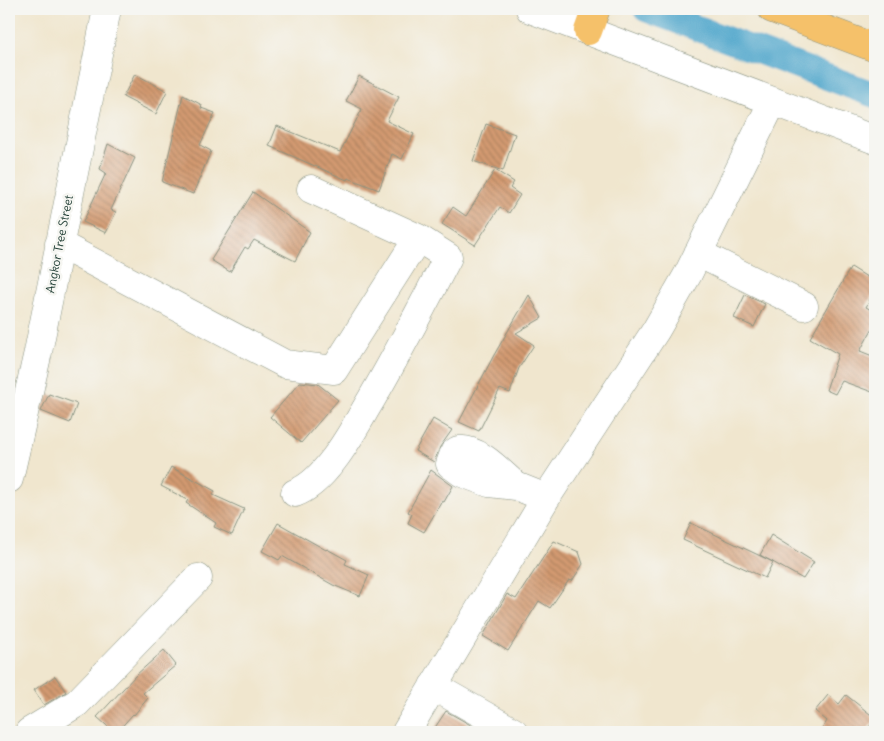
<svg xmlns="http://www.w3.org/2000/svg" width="884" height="741" viewBox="0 0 884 741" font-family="Delius,sans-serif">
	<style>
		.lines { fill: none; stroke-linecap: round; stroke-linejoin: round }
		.canal { stroke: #4ea5cb; stroke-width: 26 }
		.building { fill: url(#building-back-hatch) }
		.minor-casing { stroke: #889281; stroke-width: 29 }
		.major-casing { stroke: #889281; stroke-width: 29 }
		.minor { stroke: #fff; stroke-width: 28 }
		.major { stroke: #f5c16b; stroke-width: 28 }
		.labels { text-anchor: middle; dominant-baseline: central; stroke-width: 5; stroke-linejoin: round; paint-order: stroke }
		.street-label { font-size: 12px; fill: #1f3d34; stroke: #f6f6f2 }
	</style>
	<defs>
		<pattern id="building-back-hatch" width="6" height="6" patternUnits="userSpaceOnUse" patternTransform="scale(1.25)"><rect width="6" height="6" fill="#d39a71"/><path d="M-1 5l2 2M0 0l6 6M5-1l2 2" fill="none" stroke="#ab7f5e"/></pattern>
	</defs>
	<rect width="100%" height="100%" fill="#f6f6f2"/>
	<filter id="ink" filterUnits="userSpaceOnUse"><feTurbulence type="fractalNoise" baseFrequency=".02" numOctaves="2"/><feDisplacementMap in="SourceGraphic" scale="10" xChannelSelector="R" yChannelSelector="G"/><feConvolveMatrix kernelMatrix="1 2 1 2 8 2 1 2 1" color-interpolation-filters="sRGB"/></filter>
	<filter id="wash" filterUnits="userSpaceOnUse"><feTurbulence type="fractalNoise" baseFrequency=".0096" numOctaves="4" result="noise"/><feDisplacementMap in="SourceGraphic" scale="20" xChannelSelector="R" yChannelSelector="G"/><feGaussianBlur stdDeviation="1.12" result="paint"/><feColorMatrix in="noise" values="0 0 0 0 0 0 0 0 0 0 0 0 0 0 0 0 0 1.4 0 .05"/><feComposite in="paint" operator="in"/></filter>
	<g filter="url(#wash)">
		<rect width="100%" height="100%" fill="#f0e6ce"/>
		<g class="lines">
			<path class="canal" d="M646,9L875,95"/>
		</g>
		<g id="blocks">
			<path class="building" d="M135,74L167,91L156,114L123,97Z
				M359,76L399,97L387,121L414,134L402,159L392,154L379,190L348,178L347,180L269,146L277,126L340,152L362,109L346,101Z
				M183,95L202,105L201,108L215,113L200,145L211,151L193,194L162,182Z
				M486,124L515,134L503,171L473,161Z
				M108,144L135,158L111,210L116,212L106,233L83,222L106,173L100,169Z
				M495,170L514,182L510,188L520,195L509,213L500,207L475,245L442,224L453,207L466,216Z
				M253,192L310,232L295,261L254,240L248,249L245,247L230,272L211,260Z
				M851,267L875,282V291L866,307L875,312V324L860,351L875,357V393L842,381L835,394L826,390L838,354L810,338Z
				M529,295L542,318L516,333L534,345L519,368L510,393L500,389L479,431L459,422L494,355Z
				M745,295L765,304L754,327L734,318Z
				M300,382L318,384L338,400L301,443L270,417Z
				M49,394L77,404L70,423L41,411Z
				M433,419L452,430L440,447L434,462L415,451Z
				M171,467L215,491L213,495L244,509L232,535L214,527L216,523L186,503L188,500L161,486Z
				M431,470L453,486L444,502L442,501L424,532L408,523L412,514L408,512Z
				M278,523L326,550L327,549L347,560L345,564L369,575L360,596L333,585L282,556L279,560L262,551Z
				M691,523L773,562L765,578L683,540Z
				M771,535L814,562L803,579L760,555Z
				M554,541L579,552L583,564L572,581L569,580L550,608L539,601L508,651L483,636L507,594L516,599Z
				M164,650L176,665L143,693L148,698L134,715L133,714L117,732H114L97,717L136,675Z
				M55,676L66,692L44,705L34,690Z
				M828,695L839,704L846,695L875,718V720L865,732H820L827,721L815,711Z
				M446,711L483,732H432Z"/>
		</g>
	</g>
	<g filter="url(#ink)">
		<use href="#blocks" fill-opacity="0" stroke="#889281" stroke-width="1"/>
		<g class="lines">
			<defs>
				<path id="minor" d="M530,9L875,140
					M59,244L285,364L334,370L418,238
					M698,253L804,306
					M9,479L38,352L107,9
					M516,486C501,473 478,447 458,450L454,453L450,464L462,473L489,483L516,486L546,498
					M295,493C324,483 350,436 365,410C395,360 421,309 448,257L418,238L311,189
					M433,686L514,732
					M29,732L77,703L198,578
					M406,732L546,498L656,330L688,274L773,101"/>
				<path id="major" d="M772,9L875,48
					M588,31L596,9"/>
			</defs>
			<use href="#minor" class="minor-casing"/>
			<use href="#major" class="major-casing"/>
			<use href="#minor" class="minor"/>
			<use href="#major" class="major"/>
		</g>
	</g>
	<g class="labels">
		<g class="street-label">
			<text transform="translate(59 244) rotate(-79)">Angkor Tree Street</text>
		</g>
	</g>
	<rect width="884" height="741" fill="none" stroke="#f6f6f2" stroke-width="30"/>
</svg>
